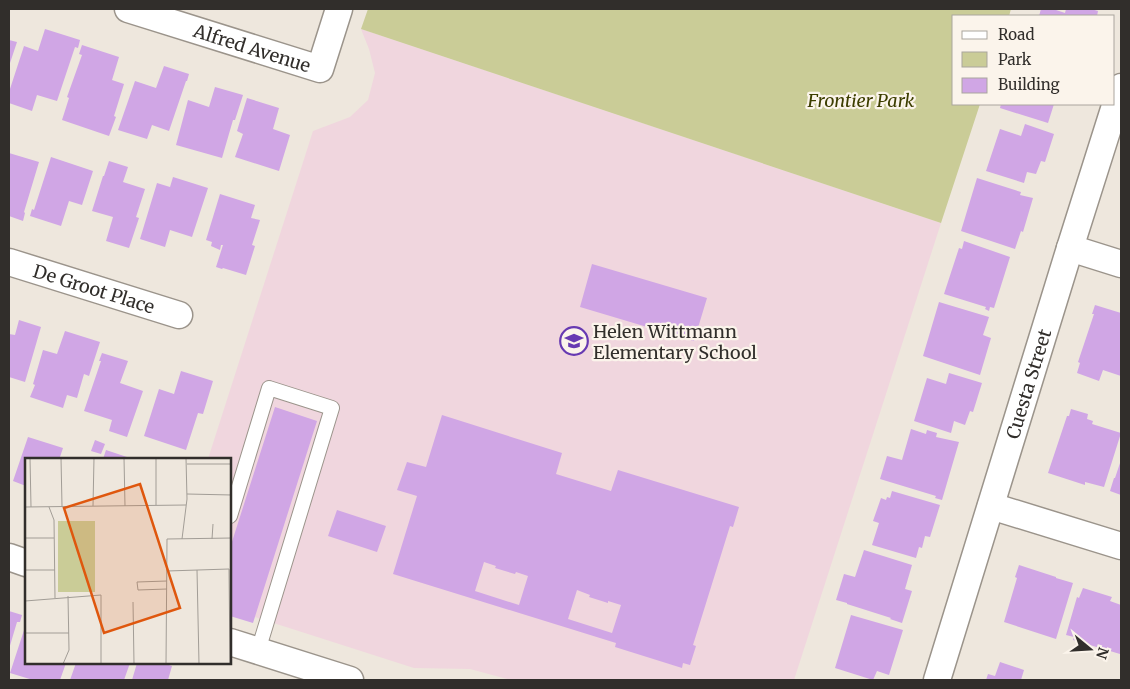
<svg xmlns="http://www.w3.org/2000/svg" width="1130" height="689" viewBox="0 0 1130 689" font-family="Merriweather,serif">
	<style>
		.education { fill: #f0d6de }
		.green { fill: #cacc97 }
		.building { fill: #d0a6e5; fill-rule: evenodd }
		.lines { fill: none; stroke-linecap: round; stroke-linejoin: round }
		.lane-casing { stroke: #9b948b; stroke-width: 16 }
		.street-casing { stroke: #9b948b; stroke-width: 29 }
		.lane { stroke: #fff; stroke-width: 14 }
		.street { stroke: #fff; stroke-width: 26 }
		.labels { text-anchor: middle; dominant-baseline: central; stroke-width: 4.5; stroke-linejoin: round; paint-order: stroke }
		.street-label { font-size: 18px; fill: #312e2b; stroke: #fbf4eb }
		.park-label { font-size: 18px; font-style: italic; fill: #3d3e00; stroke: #fbf4eb }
		.poi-label { font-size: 18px; fill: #312e2b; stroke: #fbf4eb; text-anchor: start }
		.inset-road { fill: none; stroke: #a29d96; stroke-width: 1 }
		.view { fill: #df570e; fill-opacity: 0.15; stroke: #df570e; stroke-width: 2.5 }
		.inset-edge { fill: none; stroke: #312e2b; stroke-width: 2.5 }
	</style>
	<rect width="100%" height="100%" fill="#eee7dd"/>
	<path class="education" d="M361,29L941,223L794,680H511L470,669L414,668L230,609V459H208L313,131L350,117L368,100L375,73L369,49Z"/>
	<path class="green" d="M368,9H1011L1009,16H954V104H980L941,223L361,29Z"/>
	<path class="building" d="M1041,9H1053L1065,13L1066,9H1091L1098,11L1097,16H1039Z
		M45,29L80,40L78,48L75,47L57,101L37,95L32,111L9,103V92L24,46L38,51Z
		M9,40L17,42L9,66Z
		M82,45L119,57L112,80L124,84L114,116L116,117L109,136L62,120L69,98L67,97L82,55L79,54Z
		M164,66L189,74L187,81H186L169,131L152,125L147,139L118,130L135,81L156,88Z
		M215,87L243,95L235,120H233L222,158L176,145L188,100L209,107Z
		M247,98L279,108L273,129L290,135L279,171L235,157L243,134L237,131Z
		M1001,104H1054L1048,123L1000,108Z
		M1025,124L1054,134L1045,162L1041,161L1036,174L1027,172L1024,183L986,171L1000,129L1021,136Z
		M9,153L39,162L24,212L25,213L23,221L9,216Z
		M51,157L93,171L82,205L69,201L61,226L30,216L32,209L34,210Z
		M109,161L128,167L123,182L145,189L136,217L139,218L129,248L106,241L113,217L92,211L103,176H104Z
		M173,177L208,188L192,237L170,230L165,247L140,239L157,183L170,187Z
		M977,178L1021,192L1020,195L1033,198L1023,232L1021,231L1015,249L961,231Z
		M220,194L255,205L251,218L260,220L252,245L255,246L246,275L223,268L222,269L216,267L223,245H221L220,250L211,246L212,242L206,240Z
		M964,241L1010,257L994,308L990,307L989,311L985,309L986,307L944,294L959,248L962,249Z
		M592,264L707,298L694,341L580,307Z
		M939,302L989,317L983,335L991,338L980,375L923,356Z
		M1095,305L1121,313V376L1103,370L1099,381L1077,373L1080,363L1078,362L1094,314H1092Z
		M19,320L41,327L25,382L9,377V334L15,335Z
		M65,331L100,342L89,376L84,374L77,398L67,395L63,408L30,397L35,385L33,384L43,350L57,354Z
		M102,353L128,361L120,383L143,391L127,437L109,431L112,420L84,411L101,361H99Z
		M181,371L213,381L203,414L198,413L186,450L144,436L159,389L174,394Z
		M949,373L982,383L973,412L970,411L965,425L954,421L951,433L914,421L927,378L946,384Z
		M275,407L317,421L253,623L230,616V548Z
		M1071,409L1088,414L1087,419L1093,421L1092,424L1121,433L1104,487L1085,482V485L1048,473L1067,416H1069Z
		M442,415L562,453L556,474L611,491L618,470L739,507L733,527L730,526L693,645L696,646L690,665L683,663L682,668L615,647L616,643L393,574L417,496L397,490L407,462L426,467ZM484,562L496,566L495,568L515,574L516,572L528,576L519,605L475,591ZM577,590L590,595L589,597L608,603V601L621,605L612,633L568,619Z
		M911,429L926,434L927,430L937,433L936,437L959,442L942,500L935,498L936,496L880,479L887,456L902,460Z
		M28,437L63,448L60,457L65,459H26V486L13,481Z
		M95,440L105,444L101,454L91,451Z
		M106,450L133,459H103Z
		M1121,460V495L1110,491L1114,478H1115Z
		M892,491L940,505L930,537L925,536L922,548L919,547L916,558L872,545L879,523L873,521L881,498L886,500L887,497L890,498Z
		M337,510L386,526L377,552L328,536Z
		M864,550L912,565L905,589L912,591L902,623L890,619L891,618L847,604V603L836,600L844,574L855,577Z
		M1019,565L1056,577V578L1073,583L1056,639L1004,622L1017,578L1015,577Z
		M1083,588L1112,597L1110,601L1121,605V649L1120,654L1073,640L1074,637L1066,635L1077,597L1079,598Z
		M9,611L22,615L20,622H17L9,649Z
		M851,615L903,630L889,675L877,671L873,680L835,668Z
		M26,624V663H66L60,680H33L10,673Z
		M1000,662L1024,670L1021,680H986L988,674L995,676Z
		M76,663H130L124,680H70Z
		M137,663H162L172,666L168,680H132Z"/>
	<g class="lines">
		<defs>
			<path id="lane" d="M230,516L269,388L332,408L258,651"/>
			<g id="street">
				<path id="s1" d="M128,9L320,69L339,9"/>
				<path d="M1070,248L1121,264"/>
				<path id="s2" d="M9,262L179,315"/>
				<path d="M991,506L1121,546"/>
				<path d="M9,557L26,563"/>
				<path d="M230,642L350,680"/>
				<path id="s3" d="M937,680L1070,248L1121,87"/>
			</g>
		</defs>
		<use href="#lane" class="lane-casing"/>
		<use href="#street" class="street-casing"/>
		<use href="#lane" class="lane"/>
		<use href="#street" class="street"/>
	</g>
	<defs>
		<symbol id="school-ring" viewBox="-11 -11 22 22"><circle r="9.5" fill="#fbf4eb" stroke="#673ab2" stroke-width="1.5"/><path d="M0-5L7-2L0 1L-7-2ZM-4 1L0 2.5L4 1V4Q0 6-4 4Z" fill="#673ab2"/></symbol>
	</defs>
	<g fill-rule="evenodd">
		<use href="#school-ring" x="558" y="325" width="32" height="32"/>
	</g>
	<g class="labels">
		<g class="street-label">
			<text stroke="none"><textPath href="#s1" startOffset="130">Alfred Avenue</textPath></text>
			<text stroke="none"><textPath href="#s2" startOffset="89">De Groot Place</textPath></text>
			<text stroke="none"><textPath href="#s3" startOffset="310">Cuesta Street</textPath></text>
		</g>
		<g class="park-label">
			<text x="861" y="100">Frontier Park</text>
		</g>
		<g class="poi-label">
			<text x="593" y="331">Helen Wittmann<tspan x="593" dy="21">Elementary School</tspan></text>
		</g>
	</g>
	<g transform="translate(25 458)">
		<rect width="206" height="206" fill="#eee7dd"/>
		<path d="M33,63H70V134H33Z" fill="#cacc97"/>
		<path class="inset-road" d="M5,0L6,49M36,0L37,48M99,0L100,48M131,0V47M162,6H207M162,36L207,37M68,48L69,0M0,49L161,47M24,49L29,62L30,140M0,80H29M157,81L162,41L161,0M187,81L188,66M0,112H30M172,112L174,206M142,113L204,111L205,206M142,131L113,132L112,124L142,123M0,143L76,137V206M108,144L109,206M0,175H44M38,206L44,192L43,138M141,206L142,81L207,80"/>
		<path class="view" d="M115,26L155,150L79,175L39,50Z"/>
		<rect width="206" height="206" class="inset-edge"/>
	</g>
	<rect width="1130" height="689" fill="none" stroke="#312e2b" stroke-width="20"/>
	<rect x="952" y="15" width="162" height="90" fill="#fbf4eb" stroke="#aaa59e"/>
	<rect x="962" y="31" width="25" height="8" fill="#ffffff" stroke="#aaa59e"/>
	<text x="998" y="40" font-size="15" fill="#312e2b">Road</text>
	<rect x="962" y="52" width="25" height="15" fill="#cacc97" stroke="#aaa59e"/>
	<text x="998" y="65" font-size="15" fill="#312e2b">Park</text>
	<rect x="962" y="78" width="25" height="15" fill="#d0a6e5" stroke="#aaa59e"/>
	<text x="998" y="90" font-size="15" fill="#312e2b">Building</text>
	<g transform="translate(1090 649) rotate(108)" stroke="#fbf4eb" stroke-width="4" paint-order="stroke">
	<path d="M0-4L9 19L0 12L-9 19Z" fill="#312e2b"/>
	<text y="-8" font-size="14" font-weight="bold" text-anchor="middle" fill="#312e2b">N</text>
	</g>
</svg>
